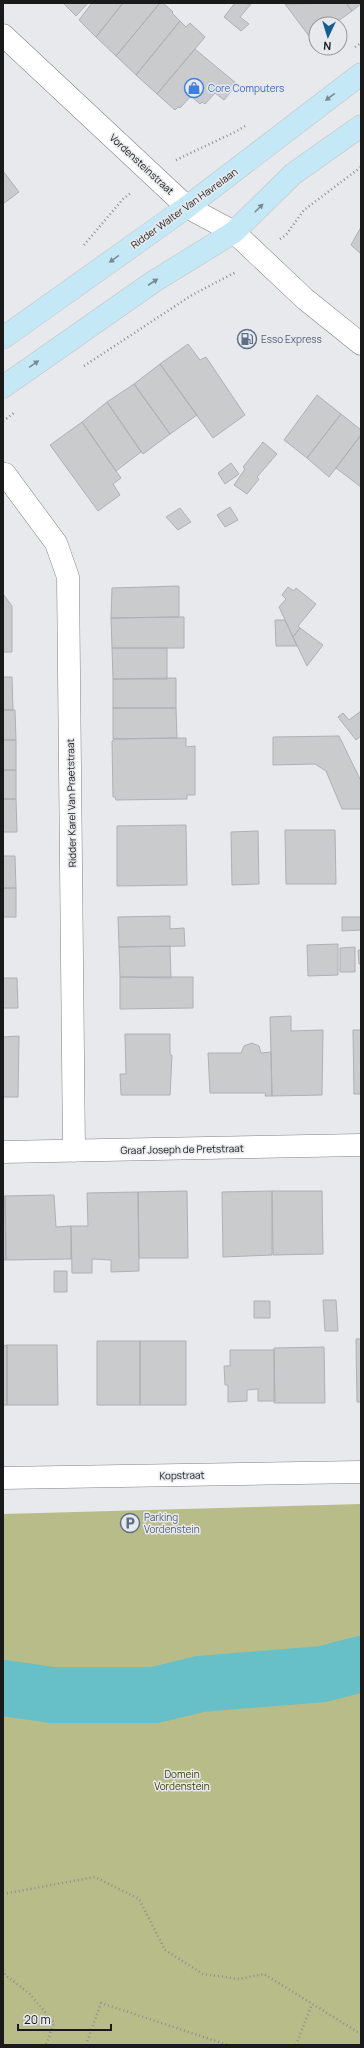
<svg xmlns="http://www.w3.org/2000/svg" width="364" height="2048" viewBox="0 0 364 2048" font-family="Manrope,sans-serif">
	<style>
		.green { fill: #b8bc89 }
		.lines { fill: none; stroke-linecap: round; stroke-linejoin: round }
		.river { stroke: #67bfc7; stroke-width: 56 }
		.building { fill: #cacbcd; stroke: #afb0b3 }
		.minor-casing { stroke: #818284; stroke-width: 23 }
		.major-casing { stroke: #c3c3c4; stroke-width: 23 }
		.path { stroke: #8d8e90; stroke-width: 2.5; stroke-dasharray: 1 3; stroke-linecap: butt }
		.minor { stroke: #fff; stroke-width: 22 }
		.major { stroke: #c5e8f7; stroke-width: 22 }
		.oneway { fill: #788b94 }
		.labels { text-anchor: middle; dominant-baseline: central; stroke-width: 3; stroke-linejoin: round; paint-order: stroke }
		.shop-label { font-size: 10px; fill: #366cbe; stroke: #e8e9ec; text-anchor: start }
		.street-label { font-size: 10px; fill: #1a1a1b; stroke: #e8e9ec }
		.service-label { font-size: 10px; fill: #4e5e75; stroke: #e8e9ec; text-anchor: start }
		.park-label { font-size: 10px; fill: #3b3d0a; stroke: #e8e9ec }
	</style>
	<rect width="100%" height="100%" fill="#e8e9ec"/>
	<path class="green" d="M361,1504V2045H3V1514Z"/>
	<g class="lines">
		<path class="river" d="M3,1688L52,1695H155L200,1684L323,1674L361,1664"/>
	</g>
	<path class="building" d="M63,3H88L76,16Z
		M92,3H123L96,37L79,20Z
		M123,3H160L116,56L96,37Z
		M160,3H163L173,12L172,13L180,21L136,75L116,56Z
		M235,3L251,4L240,17L249,24L241,31L224,17Z
		M346,3L352,11L334,24H316V37L312,40L285,4Z
		M346,3H361V4L352,11Z
		M180,21L186,27L190,23L205,37L157,94L136,75Z
		M195,49L237,84L224,100L215,93L205,104L202,102L200,104L191,96L180,108L178,107L175,110L157,94Z
		M3,171L19,192L3,204Z
		M361,227V254L351,245Z
		M188,344L200,360L206,357L245,415L213,438L160,364Z
		M160,364L197,415L170,434L134,384Z
		M134,384L170,434L143,454L107,402Z
		M317,395L341,414L307,458L284,440Z
		M107,402L141,452L116,471L82,422Z
		M341,414L361,430V435L329,477L307,458Z
		M82,422L121,478L113,484L120,495L98,511L50,445Z
		M361,435V487L336,468Z
		M263,442L277,454L257,477L259,479L247,494L234,485L245,469L243,467Z
		M231,463L239,474L225,484L218,473Z
		M230,507L238,520L225,527L217,515Z
		M180,508L191,522L178,530L166,517Z
		M179,586V617L111,618L112,588Z
		M288,587L294,591L296,588L316,604L298,626L300,628L293,637L279,607L286,599L282,595Z
		M3,594L12,606V652H3Z
		M184,617V648H112L111,618Z
		M275,620H285L297,646H276Z
		M300,628L323,645L307,666L293,637Z
		M112,648H167V679H113Z
		M3,677H12L13,710H3Z
		M176,678V708H113V679Z
		M113,708H176L177,738L113,739Z
		M3,710H15L16,740H3Z
		M361,711V736L356,740L338,717L343,713L349,720Z
		M339,736L361,781V809H342L326,771L315,764L273,765V737Z
		M177,738H186V747L195,746V795H187V799L116,800L115,797H113L112,741L115,739Z
		M3,740H16V770H3Z
		M3,770H16V799H3Z
		M3,799H16L17,832H3Z
		M186,825L187,885L117,886V826Z
		M285,830H335L336,884H286Z
		M258,831L259,884L232,885L231,832Z
		M3,856H15L16,888H3Z
		M3,888H16V917H3Z
		M170,916V929L184,928L185,946L119,947L118,917Z
		M342,917H361V930L342,931Z
		M338,944V975L308,976L307,945Z
		M170,946L171,978L120,977L119,947Z
		M355,947V972H340V948Z
		M358,950H361V964H359Z
		M120,977H193V1008L120,1009Z
		M3,978H17L18,1008H3Z
		M291,1016V1031L323,1030L322,1095L272,1096L270,1017Z
		M353,1030H361V1094H354Z
		M125,1034H170V1055H172L170,1095H121L120,1074H126Z
		M19,1036L18,1097H3V1037Z
		M252,1043L259,1046L261,1053L271,1052L272,1096H265L266,1093H210L208,1053H241L244,1046Z
		M187,1191L188,1258H139L138,1192Z
		M272,1191V1255L223,1257L222,1192Z
		M272,1191H322L323,1254L273,1255Z
		M138,1192L139,1271L111,1272V1260L92,1259V1273H72L71,1226H88L87,1193Z
		M54,1195L56,1227L71,1226V1259L6,1260L5,1196Z
		M3,1196H5L6,1260H3Z
		M54,1271H67V1292H54Z
		M323,1300H336L338,1331H325Z
		M254,1301H270V1318H254Z
		M356,1339H361V1402H357Z
		M97,1341H140V1405H97Z
		M140,1341H186V1405H140Z
		M7,1345H57L58,1405H7Z
		M7,1345V1405H3V1346Z
		M324,1347L325,1403H274V1348Z
		M230,1350H274L275,1401H258V1389L247,1390V1401L228,1402V1385H225L224,1366H230Z"/>
	<g class="lines">
		<defs>
			<path id="minor" d="M3,35L187,207L234,232L305,299L361,344
				M5,474L56,543L68,577L74,1151
				M3,1152L361,1145
				M3,1478L361,1472"/>
			<path id="major" d="M3,338L187,207L361,74
				M3,387L153,282L234,232L293,174L361,126"/>
		</defs>
		<use href="#minor" class="minor-casing"/>
		<use href="#major" class="major-casing"/>
		<path class="path" d="M355,47L361,43
			M176,160L237,131L245,126
			M280,239L286,235L304,210L361,167
			M84,245L123,199L132,192
			M84,366L192,295L236,272
			M3,421L14,413
			M3,1894L95,1877L139,1899L165,1950L203,1974L239,1979L264,1974L361,2034
			M3,1970L5,1975L29,1993L54,2023L46,2045
			M86,2045L101,2003L228,2045
			M296,2045L312,2004"/>
		<use href="#minor" class="minor"/>
		<use href="#major" class="major"/>
	</g>
	<defs><path id="oneway-solid" d="M-6-.8H1V-3.2L6.5 0L1 3.2V.8H-6Z"/></defs>
	<g class="oneway">
		<use href="#oneway-solid" transform="translate(330 97) rotate(143)"/>
		<use href="#oneway-solid" transform="translate(259 208) rotate(-45)"/>
		<use href="#oneway-solid" transform="translate(114 259) rotate(144)"/>
		<use href="#oneway-solid" transform="translate(153 282) rotate(-33)"/>
		<use href="#oneway-solid" transform="translate(34 364) rotate(-35)"/>
	</g>
	<defs>
		<symbol id="shop-ring" viewBox="-11 -11 22 22"><circle r="9.5" fill="#e8e9ec" stroke="#3f7fe0" stroke-width="1.5"/><path d="M-5-2.5h2.3a2.7 3.5 0 0 1 5.4 0H5L5.5 6h-11ZM-1.5-2.5h3a1.5 2.3 0 0 0-3 0Z" fill="#3f7fe0"/></symbol>
		<symbol id="fuel-ring" viewBox="-11 -11 22 22"><circle r="9.5" fill="#e8e9ec" stroke="#5c6f8a" stroke-width="1.5"/><path d="M-5.5-6h7V0h2V4h1.3V-2.5L3-4.5l.8-.8L6-3V5H2.5V1h-1V6h-7ZM-4.2-4.7v3.2H.2V-4.7Z" fill="#5c6f8a"/></symbol>
		<symbol id="parking-ring" viewBox="-11 -11 22 22"><circle r="9.5" fill="#e8e9ec" stroke="#5c6f8a" stroke-width="1.5"/><path d="M-3.5-5.5H1a3.5 3.5 0 0 1 0 7H-1V5.5H-3.5ZM-1-3.4V-.6H.8a1.4 1.4 0 0 0 0-2.8Z" fill="#5c6f8a"/></symbol>
	</defs>
	<g fill-rule="evenodd">
		<use href="#shop-ring" x="183" y="77" width="22" height="22"/>
		<use href="#fuel-ring" x="236" y="328" width="22" height="22"/>
		<use href="#parking-ring" x="119" y="1512" width="22" height="22"/>
	</g>
	<g class="labels">
		<g class="shop-label">
			<text x="208" y="88">Core Computers</text>
		</g>
		<g class="street-label">
			<text transform="translate(142 164) rotate(43)">Vordensteinstraat</text>
			<text transform="translate(184 208) rotate(-36)">Ridder Walter Van Havrelaan</text>
			<text transform="translate(71 803) rotate(-91)">Ridder Karel Van Praetstraat</text>
			<text transform="translate(182 1149) rotate(-1)">Graaf Joseph de Pretstraat</text>
			<text transform="translate(182 1475) rotate(-1)">Kopstraat</text>
		</g>
		<g class="service-label">
			<text x="261" y="339">Esso Express</text>
			<text x="144" y="1517">Parking<tspan x="144" dy="12">Vordenstein</tspan></text>
		</g>
		<g class="park-label">
			<text x="182" y="1774">Domein<tspan x="182" dy="12">Vordenstein</tspan></text>
		</g>
	</g>
	<rect width="364" height="2048" fill="none" stroke="#1a1a1b" stroke-width="8"/>
	<g transform="translate(328 36) rotate(184)"><circle r="19" fill="#e8e9ec" stroke="#969698"/>
	<path d="M0-3L7 15L0 10L-7 15Z" fill="#155e91"/>
	<text y="-6" font-size="11" font-weight="bold" text-anchor="middle" fill="#1a1a1b">N</text>
	</g>
	<path d="M18 2024v6h93v-6" fill="none" stroke="#1a1a1b" stroke-width="2"/>
	<text x="24" y="2024" font-size="12" fill="#1a1a1b" stroke="#e8e9ec" stroke-width="3" paint-order="stroke">20 m</text>
</svg>
